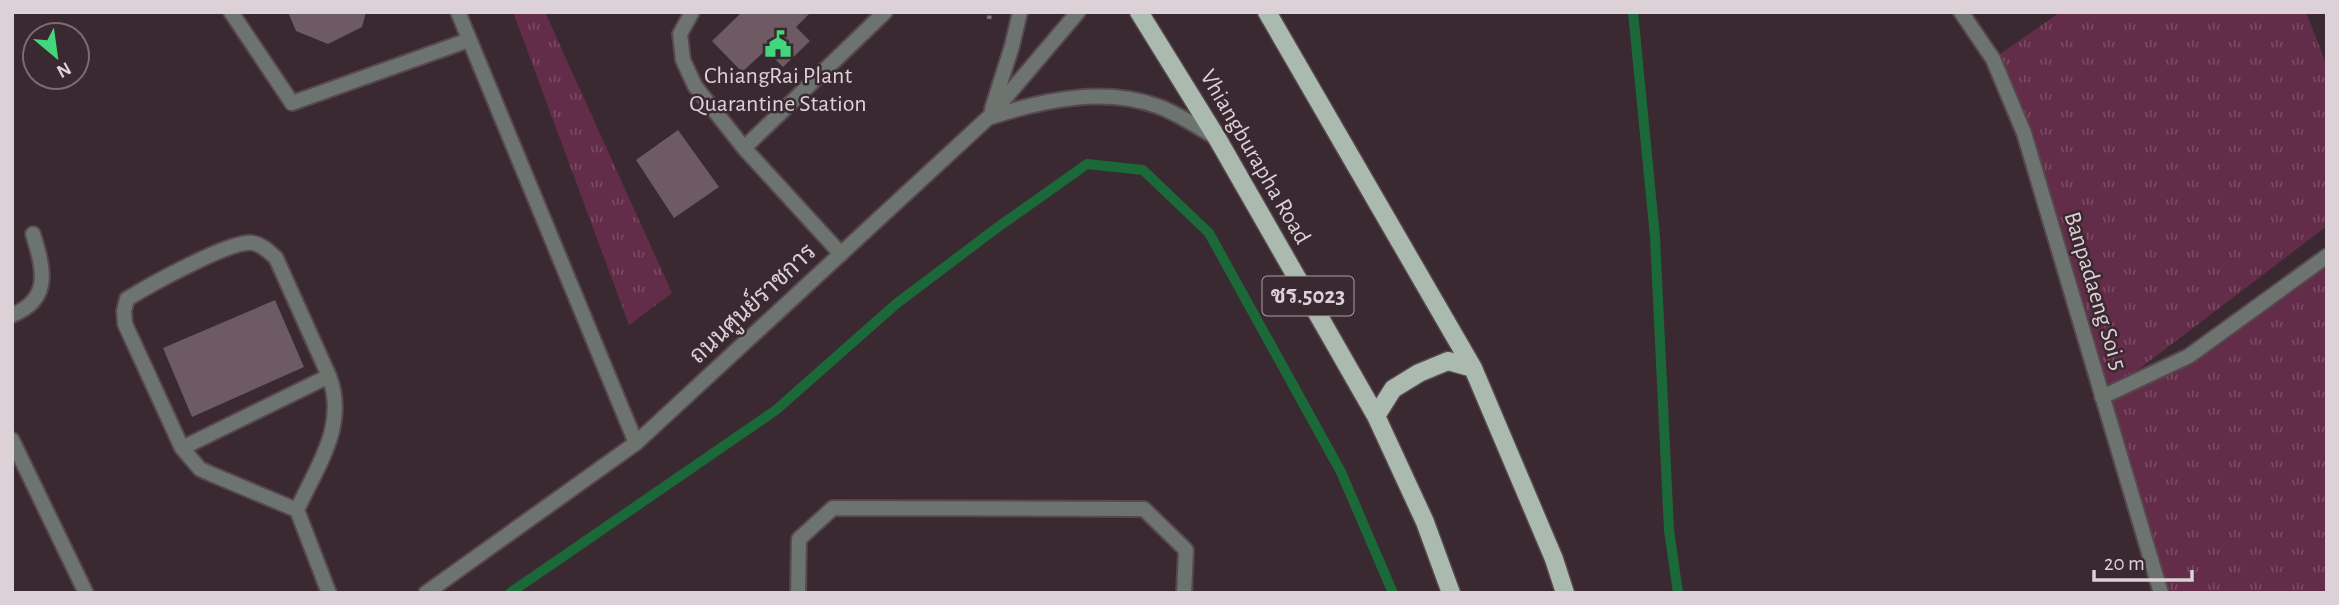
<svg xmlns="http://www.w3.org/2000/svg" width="2339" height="605" viewBox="0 0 2339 605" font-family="'Alegreya Sans',Sarabun,sans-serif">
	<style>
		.grass { fill: url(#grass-tufts) }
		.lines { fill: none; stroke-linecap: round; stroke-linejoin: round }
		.stream { stroke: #1b6939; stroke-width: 10 }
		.building { fill: #6d5a63 }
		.service-casing { stroke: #57474f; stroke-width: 18 }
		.minor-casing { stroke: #57474f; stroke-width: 18 }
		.tertiary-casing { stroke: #57474f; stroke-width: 18 }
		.primary-casing { stroke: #57474f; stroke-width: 21 }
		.path { stroke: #7f7077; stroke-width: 4.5; stroke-dasharray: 3.5 3.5; stroke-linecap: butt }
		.service { stroke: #6d746f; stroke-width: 14 }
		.minor { stroke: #6d746f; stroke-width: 14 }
		.tertiary { stroke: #6d746f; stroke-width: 14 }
		.primary { stroke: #abbaae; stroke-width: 18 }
		.labels { text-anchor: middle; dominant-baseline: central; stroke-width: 5; stroke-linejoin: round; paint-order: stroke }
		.shield { fill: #3a2931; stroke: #ab9fa4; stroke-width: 2 }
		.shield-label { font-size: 23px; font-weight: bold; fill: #dcd1d6 }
		.poi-label { font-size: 24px; fill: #dcd1d6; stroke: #3a2931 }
		.street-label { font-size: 24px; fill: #dcd1d6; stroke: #3a2931 }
	</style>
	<defs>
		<pattern id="grass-tufts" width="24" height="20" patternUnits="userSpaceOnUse" patternTransform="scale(1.75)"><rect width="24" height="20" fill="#632c49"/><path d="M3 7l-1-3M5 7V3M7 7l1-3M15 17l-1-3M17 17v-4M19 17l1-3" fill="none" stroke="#794a62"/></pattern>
	</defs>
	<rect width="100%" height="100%" fill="#3a2931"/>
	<path class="grass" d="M513,12H545L672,293L629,325Z
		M2060,12H2306L2327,66V226L2106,394L2189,356L2327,256V593H2161L2102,397L1993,59Z"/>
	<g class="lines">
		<path class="stream" d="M1633,12L1655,237L1669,530L1678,593
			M510,593L776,410L896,304L998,227L1087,164L1143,170L1209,233L1341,472L1393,593"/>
	</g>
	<path class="building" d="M288,12H366L362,27L328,44L296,31Z
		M742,12H811L796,27L810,41L783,67L766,50L742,72L712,41Z
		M678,130L719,187L674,218L636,160Z
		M275,300L304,367L192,417L163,348Z"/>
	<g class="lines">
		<defs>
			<path id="service" d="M231,12L292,103L469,40
				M458,12L636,443
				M692,12L680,34L683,60L695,86L744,148L841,254
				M744,148L885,12
				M12,315C53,299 43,267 33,234
				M2102,397L2189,356L2327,256
				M12,440L86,593
				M182,448L329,376C348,425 317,466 297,510L329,593
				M297,510L211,474L200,469L182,448L125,324L124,311L127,299C148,286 232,239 253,243C263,245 269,252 276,258L329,376"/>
			<path id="minor" d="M1961,12L1993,59L2024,133L2161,593
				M798,593L799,539L833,508L1144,509L1186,550L1184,593"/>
			<path id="tertiary" d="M992,109L1012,46L1020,12
				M991,117C1043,100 1103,87 1157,106C1177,113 1196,126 1215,137
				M426,593L636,443L989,117L1078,12"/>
			<path id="primary" d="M1139,12L1217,138L1376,416L1425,522L1451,593
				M1267,12L1473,368L1554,559L1565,593
				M1376,416L1393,389L1419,373L1448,361L1473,368"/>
		</defs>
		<use href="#service" class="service-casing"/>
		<use href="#minor" class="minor-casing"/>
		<use href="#tertiary" class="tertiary-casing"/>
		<use href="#primary" class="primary-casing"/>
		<path class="path" d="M989,19L990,12"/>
		<use href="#service" class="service"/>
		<use href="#minor" class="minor"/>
		<use href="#tertiary" class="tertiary"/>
		<use href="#primary" class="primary"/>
	</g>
	<defs>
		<symbol id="civic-bare" viewBox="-9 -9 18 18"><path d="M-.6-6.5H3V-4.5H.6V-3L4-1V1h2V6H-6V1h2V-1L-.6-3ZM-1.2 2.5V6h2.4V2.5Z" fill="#43d77b" stroke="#3a2931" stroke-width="2.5" paint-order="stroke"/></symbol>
	</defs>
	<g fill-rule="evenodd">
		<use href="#civic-bare" x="759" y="25" width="38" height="38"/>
	</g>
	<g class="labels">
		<rect class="shield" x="1262.5" y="276.5" width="91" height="39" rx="5"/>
		<g class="shield-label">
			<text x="1308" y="296">ชร.5023</text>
		</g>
		<g class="poi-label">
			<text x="778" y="76">ChiangRai Plant<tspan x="778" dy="28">Quarantine Station</tspan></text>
		</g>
		<g class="street-label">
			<text transform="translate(1255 157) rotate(60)">Vhiangburapha Road</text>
			<text transform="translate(2095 291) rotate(73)">Banpadaeng Soi 5</text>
			<text transform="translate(753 304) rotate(-43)">ถนนศูนย์ราชการ</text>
		</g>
	</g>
	<rect width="2339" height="605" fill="none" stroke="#dcd1d6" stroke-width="28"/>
	<g transform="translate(56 56) rotate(151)"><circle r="33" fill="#3a2931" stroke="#7b6c73" stroke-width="2"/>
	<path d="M0-5L12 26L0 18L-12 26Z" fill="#43d77b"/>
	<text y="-10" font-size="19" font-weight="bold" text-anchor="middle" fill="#dcd1d6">N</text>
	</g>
	<path d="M2094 570v10h98v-10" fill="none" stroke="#dcd1d6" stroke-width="3.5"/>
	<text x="2104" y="570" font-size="21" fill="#dcd1d6" stroke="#3a2931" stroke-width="5" paint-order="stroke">20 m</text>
</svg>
